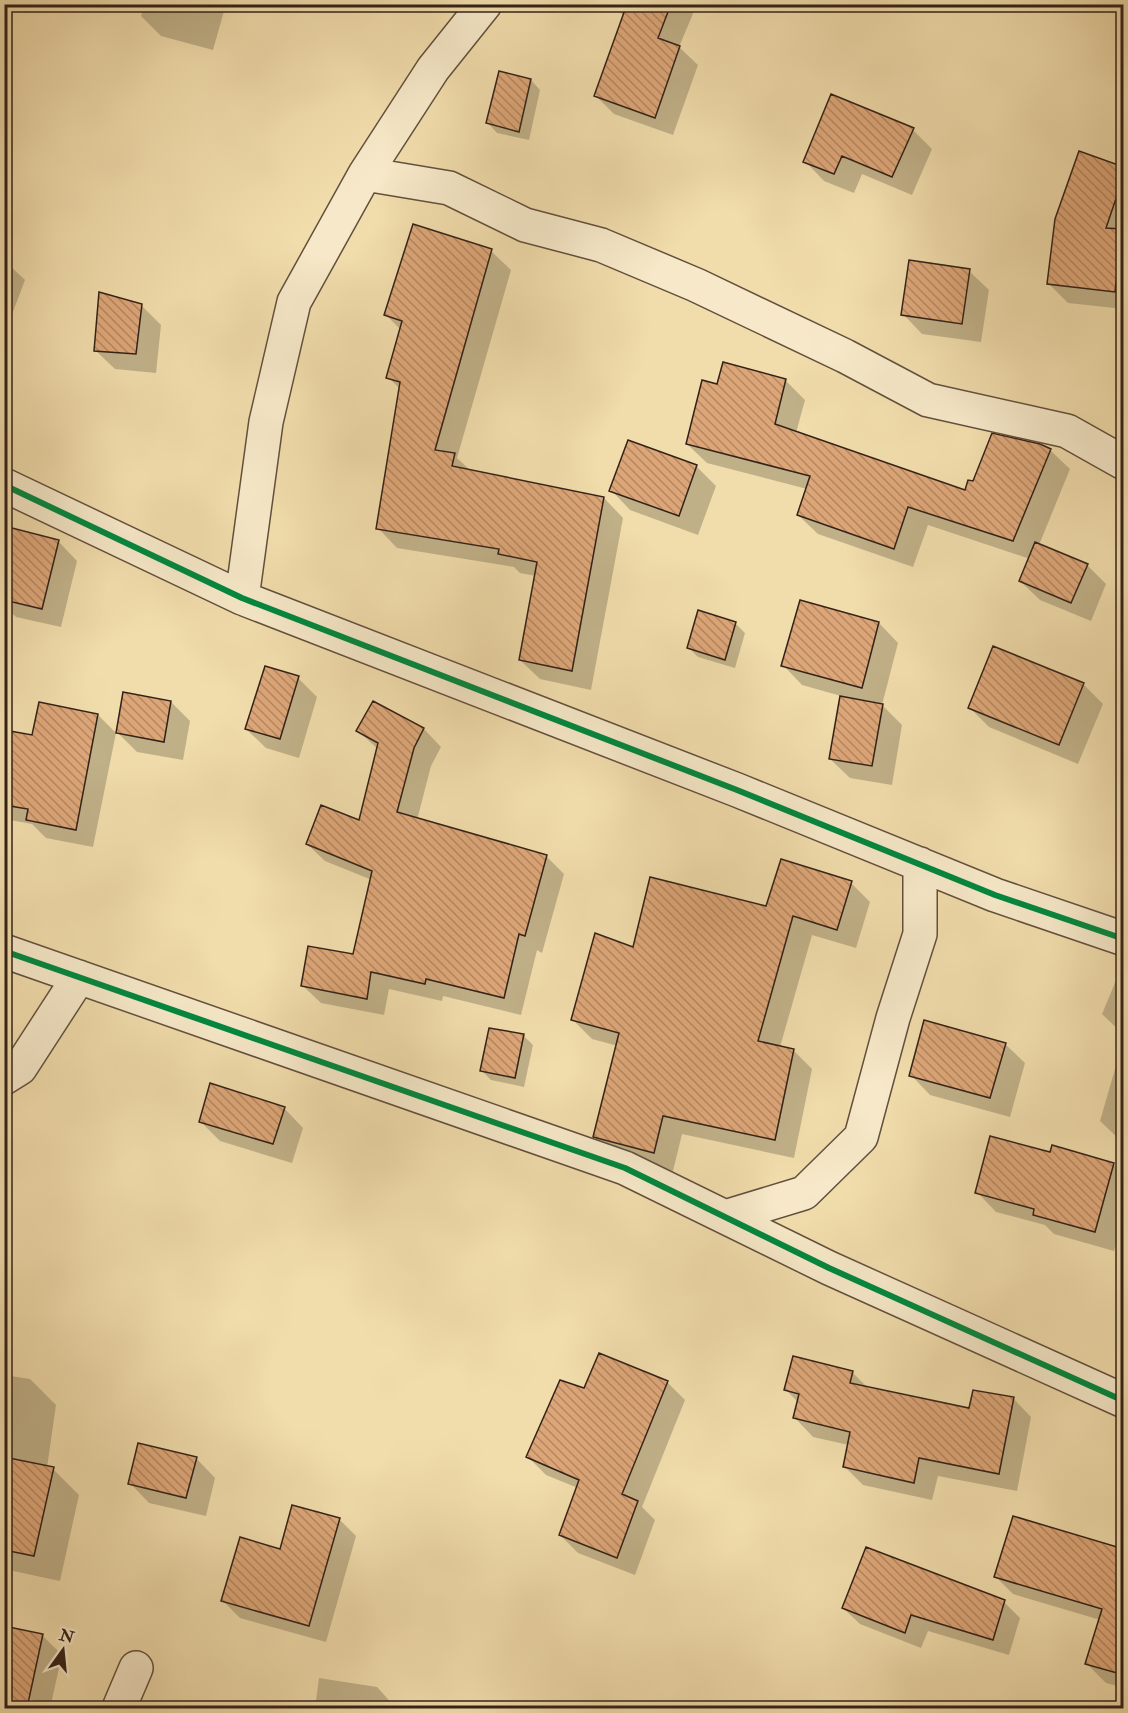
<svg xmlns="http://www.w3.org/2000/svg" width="1128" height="1713" viewBox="0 0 1128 1713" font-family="'IM FELL Double Pica',serif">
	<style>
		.shadow { fill: #0003 }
		.building { fill: url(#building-back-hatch); stroke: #332218; stroke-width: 1.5 }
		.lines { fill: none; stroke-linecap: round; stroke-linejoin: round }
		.minor-casing { stroke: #62503d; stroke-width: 36 }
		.minor { stroke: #f6e8c8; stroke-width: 33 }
		.cycleway-casing { stroke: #f6e8c8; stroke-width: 10 }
		.cycleway { stroke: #00873e; stroke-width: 6 }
	</style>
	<defs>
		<pattern id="building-back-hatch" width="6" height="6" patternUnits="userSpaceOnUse" patternTransform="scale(1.5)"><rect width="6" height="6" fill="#dda678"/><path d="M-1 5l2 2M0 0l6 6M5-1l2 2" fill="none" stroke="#b48761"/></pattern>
	</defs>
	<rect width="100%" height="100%" fill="#f1dcab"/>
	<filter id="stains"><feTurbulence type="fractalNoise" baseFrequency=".00333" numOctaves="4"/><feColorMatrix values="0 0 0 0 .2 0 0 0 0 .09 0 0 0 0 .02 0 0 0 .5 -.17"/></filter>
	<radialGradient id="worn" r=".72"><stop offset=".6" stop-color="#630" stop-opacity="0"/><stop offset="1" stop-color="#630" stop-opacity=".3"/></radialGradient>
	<path class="shadow" d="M145,4H226L213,50L161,36L141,16Z
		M612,4H697L679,47L698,65L673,135L614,114L596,96L624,16Z
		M531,80L540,90L529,140L497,133L488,123Z
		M913,130L932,149L912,195L862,174L854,193L824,181L805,161Z
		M1124,168V309L1068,303L1049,284Z
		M491,251L511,270L457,458L471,471L604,498L623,518L591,690L540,679L520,660L536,576L520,573L514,567L397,548L378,528L401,390L388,377L401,330L386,315Z
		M4,260L25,280L11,317L4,315Z
		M969,271L989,290L981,342L922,334L903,314Z
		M142,306L161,325L156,373L115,369L95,350Z
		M785,380L805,400L796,433L966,492L974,483L1050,450L1070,469L1039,545L1087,565L1106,584L1091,621L1040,600L1020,581L1030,559L928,525L913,567L818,534L798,515L807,489L707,463L687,444L718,386Z
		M696,466L716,486L698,535L630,510L611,490Z
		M58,541L77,561L61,627L16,617L4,606V563Z
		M735,623L745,633L735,668L698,657L688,647Z
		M879,623L898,643L882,705L902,725L892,785L850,778L830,759L841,696L802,685L783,665Z
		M994,648L1084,685L1103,704L1078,764L989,727L970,708Z
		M298,678L317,697L299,758L266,748L246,729Z
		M171,702L190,721L183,760L137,752L118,733Z
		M373,703L424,729L441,747L431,766L417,820L547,857L564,874L542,953L537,950L521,1015L443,996L442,1001L389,989L384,1015L321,1003L303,986L354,956L372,880L325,861L307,844L360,822L378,749L358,731Z
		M98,715L116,733L93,847L46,838L32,824L4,819V731L33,737Z
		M851,883L870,902L856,948L812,935L780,1047L793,1050L812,1069L794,1158L682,1134L673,1171L614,1156L595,1137L618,1046L592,1039L573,1020L634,949Z
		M1122,966L1124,967V1035L1102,1014Z
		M523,1035L533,1045L524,1087L491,1080L482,1071Z
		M1124,1038V1127L1121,1126V1129L1124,1130V1142L1120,1140L1100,1121Z
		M1005,1044L1025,1063L1010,1117L930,1095L911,1075Z
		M284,1108L303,1128L292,1163L220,1141L200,1121Z
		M1051,1154L1113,1164L1124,1174V1216L1114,1251L1054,1234L1045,1225L996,1212L977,1192Z
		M852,1372L868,1388L970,1410L1013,1398L1031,1417L1017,1491L938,1476L932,1500L863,1485L844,1466L849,1445L813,1437L795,1418L798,1402L786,1390Z
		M4,1375L30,1379L56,1405L47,1468L53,1469L79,1495L60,1581L4,1569Z
		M667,1382L685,1400L642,1507L655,1520L635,1575L578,1553L560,1535L578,1488L546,1475L528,1457Z
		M196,1458L215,1478L206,1516L149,1503L130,1483Z
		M339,1519L356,1536L326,1642L240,1618L223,1601L282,1551Z
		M1124,1550V1627L1013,1594L996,1577Z
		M1004,1602L1020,1618L1009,1655L928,1631L921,1648L860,1624L843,1608Z
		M42,1635L62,1655L51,1704L4,1694Z
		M1124,1636V1688L1106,1683L1087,1664Z
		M319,1678L377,1687L396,1708H315Z
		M891,1702L922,1708H889Z"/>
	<path class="building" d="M627,4H671L658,38L680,46L655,118L594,96Z
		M499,71L531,79L519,132L486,123Z
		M831,94L914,128L892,177L842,156L834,174L803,162Z
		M1079,151L1124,167V175L1106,228L1122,229L1115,292L1047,284L1055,219Z
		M413,224L492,249L435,450L455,453L452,466L604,497L572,671L519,660L537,562L498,554L499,549L376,529L400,382L386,378L402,321L384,315Z
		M909,260L970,269L962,324L901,315Z
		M99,292L142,304L136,354L94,351Z
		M723,362L786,379L775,424L965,490L968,480L973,481L992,433L1040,444L1051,449L1013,541L908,507L894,549L797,515L810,476L686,444L702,380L717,384Z
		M628,440L697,465L679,516L609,491Z
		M12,528L59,540L42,609L4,600V557Z
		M1035,542L1088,564L1071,603L1019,581Z
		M800,600L879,622L862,688L781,666Z
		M698,610L736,622L725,660L687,648Z
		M993,646L1084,683L1059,745L968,708Z
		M265,666L299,676L280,739L245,729Z
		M123,692L171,701L164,742L116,733Z
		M840,696L883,704L872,766L829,759Z
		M373,701L424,728L414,748L397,812L547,855L525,936L519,934L504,998L426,979L425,984L371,972L367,999L301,986L308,946L353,954L372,871L306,844L321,805L359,820L378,743L356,731Z
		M39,702L98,714L76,830L26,820L28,809L4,805V730L32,735Z
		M781,859L852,881L837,930L793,916L758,1041L794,1049L775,1140L663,1116L654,1153L593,1137L619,1033L571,1020L595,933L633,947L650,877L766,906Z
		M924,1020L1006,1043L990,1098L909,1076Z
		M489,1028L524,1034L515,1078L480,1071Z
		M210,1083L285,1107L273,1144L199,1122Z
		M990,1136L1050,1152L1052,1145L1114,1163L1095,1232L1033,1215L1034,1209L975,1193Z
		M599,1353L668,1381L622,1494L638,1501L617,1558L559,1535L579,1480L526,1457L560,1380L584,1388Z
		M793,1356L853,1371L850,1383L969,1408L973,1390L1014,1397L999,1474L919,1458L914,1483L843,1467L850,1432L793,1418L799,1394L784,1390Z
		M138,1443L197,1457L186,1498L128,1484Z
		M4,1457L54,1467L34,1556L4,1550Z
		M292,1505L340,1518L309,1626L221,1601L240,1537L280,1549Z
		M1013,1516L1124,1549V1675L1085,1664L1102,1609L994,1577Z
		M866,1547L1005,1600L993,1640L911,1615L905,1633L842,1608Z
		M4,1626L43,1634L27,1708H4Z"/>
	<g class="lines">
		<defs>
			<path id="minor" d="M365,174L449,188L525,225L601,245L696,285L845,356L928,400L1067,431L1124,463
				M4,485L242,598L737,790L995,895L1124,939
				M242,598L266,422L294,302L365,174L433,69L485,4
				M4,951L625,1168L829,1268L1124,1401
				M4,1078L20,1068L79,977
				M725,1217L804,1193L861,1137L893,1018L920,934V864
				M119,1708L136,1668"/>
		</defs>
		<use href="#minor" class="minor-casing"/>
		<use href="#minor" class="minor"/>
		<defs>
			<path id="cycleway" d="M4,485L242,598L737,790L995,895L1124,939
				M4,951L625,1168L829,1268L1124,1401"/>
		</defs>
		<use href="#cycleway" class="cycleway-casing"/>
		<use href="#cycleway" class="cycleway"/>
	</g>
	<rect width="1128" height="1713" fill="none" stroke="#f1dcab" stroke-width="24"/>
	<rect x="6" y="6" width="1116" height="1701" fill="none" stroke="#332218" stroke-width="3"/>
	<rect x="12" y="12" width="1104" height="1689" fill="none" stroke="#332218" stroke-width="1.5"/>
	<g transform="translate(63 1650) rotate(15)" stroke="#f6e8c8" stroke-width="4.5" paint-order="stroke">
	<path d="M0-4.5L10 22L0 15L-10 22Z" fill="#332218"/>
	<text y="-9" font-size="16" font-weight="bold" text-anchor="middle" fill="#332218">N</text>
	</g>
	<rect width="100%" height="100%" filter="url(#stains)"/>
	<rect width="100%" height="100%" fill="url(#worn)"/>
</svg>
